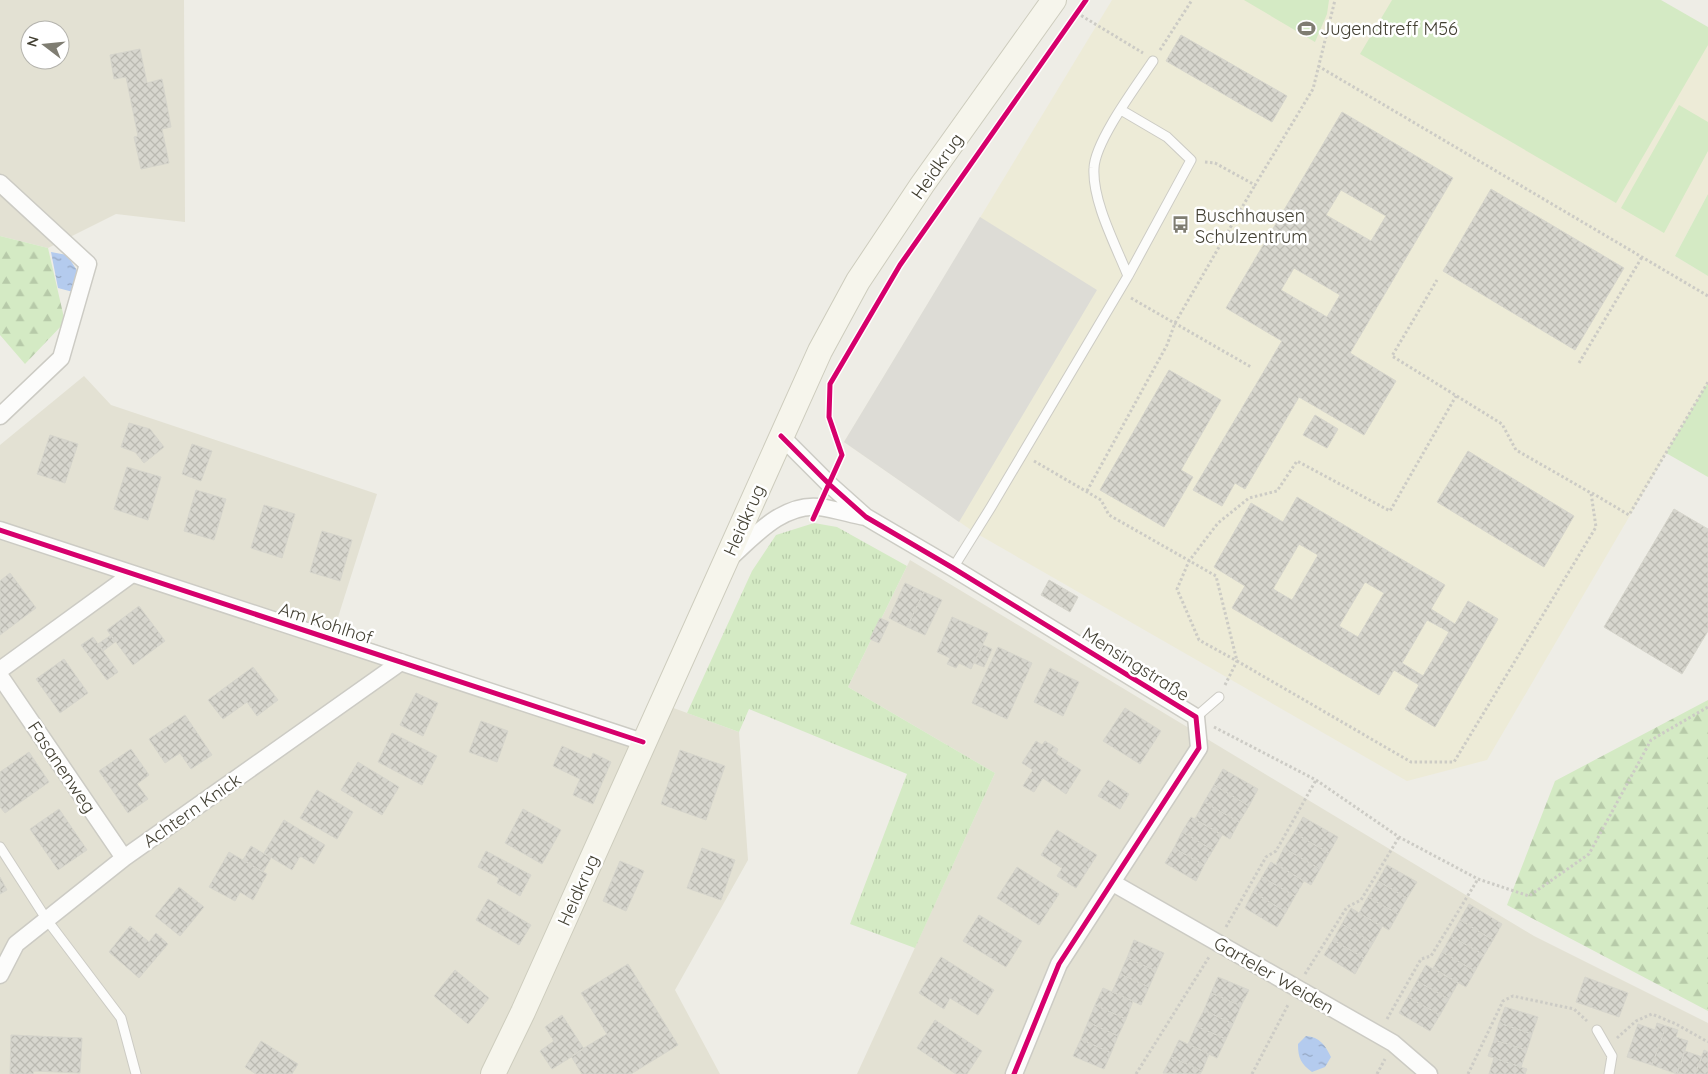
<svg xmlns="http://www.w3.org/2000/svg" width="1708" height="1074" viewBox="0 0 1708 1074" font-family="Quicksand,sans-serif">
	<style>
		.residential { fill: #e3e1d3; fill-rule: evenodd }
		.education { fill: #edebd7 }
		.grass { fill: url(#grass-tufts) }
		.forest { fill: url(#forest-firs) }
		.pitch { fill: #d4eac4 }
		.parking { fill: #dddcd6 }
		.water { fill: url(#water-ripples) }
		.building { fill: url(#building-cross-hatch); stroke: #d6d5cc; fill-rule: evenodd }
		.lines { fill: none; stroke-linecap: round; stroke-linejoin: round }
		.lane-casing { stroke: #cccbc4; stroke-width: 11 }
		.street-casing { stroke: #cccbc4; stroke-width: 19 }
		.secondary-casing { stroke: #cdccbd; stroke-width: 26 }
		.path { stroke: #cccbc5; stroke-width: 3; stroke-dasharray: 2.5 2.5; stroke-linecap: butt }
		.lane { stroke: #fcfcfb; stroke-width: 9 }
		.street { stroke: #fcfcfb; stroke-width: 16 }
		.secondary { stroke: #f6f5ec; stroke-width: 24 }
		.cycleway-casing { stroke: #fff; stroke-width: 8 }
		.cycleway { stroke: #d6006c; stroke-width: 5 }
		.labels { text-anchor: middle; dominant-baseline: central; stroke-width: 5; stroke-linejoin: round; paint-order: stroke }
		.poi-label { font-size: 18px; fill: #434033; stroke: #fff; text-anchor: start }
		.street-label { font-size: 18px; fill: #434033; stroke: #fff }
	</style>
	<defs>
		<pattern id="grass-tufts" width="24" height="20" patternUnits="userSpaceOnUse" patternTransform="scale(1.25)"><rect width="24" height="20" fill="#d4eac4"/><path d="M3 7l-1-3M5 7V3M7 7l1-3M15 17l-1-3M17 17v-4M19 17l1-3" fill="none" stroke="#b7caa9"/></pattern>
		<pattern id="forest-firs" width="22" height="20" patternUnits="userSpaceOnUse" patternTransform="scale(1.25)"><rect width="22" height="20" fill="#d4eac4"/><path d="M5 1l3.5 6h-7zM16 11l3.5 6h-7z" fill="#b7caa9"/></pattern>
		<pattern id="water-ripples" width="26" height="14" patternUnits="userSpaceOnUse" patternTransform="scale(1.25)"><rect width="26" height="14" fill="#b4cbee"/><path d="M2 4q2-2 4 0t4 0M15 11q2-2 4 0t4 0" fill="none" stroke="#94a6c1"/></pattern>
		<pattern id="building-cross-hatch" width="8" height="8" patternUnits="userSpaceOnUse" patternTransform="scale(1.25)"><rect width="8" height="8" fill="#d7d6ce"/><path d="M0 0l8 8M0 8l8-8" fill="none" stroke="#bab9b1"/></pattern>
	</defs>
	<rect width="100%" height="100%" fill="#eeede6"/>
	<path class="residential" d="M0,0H184L185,222L116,214L48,248L0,236ZM30,30H60V60H30Z
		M84,376L111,405L377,494L334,630L652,737L668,706L739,732L748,860L675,990L720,1074H0V445Z
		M910,560L1534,936L1708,1023V1074H857L995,773L848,687Z"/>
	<path class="education" d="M1112,0H1643L1708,31V194L1675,256L1708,276V382L1487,760L1407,781L974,532L844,442Z"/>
	<path class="grass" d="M814,523L837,527L907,566L848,687L995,773L915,948L850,924L907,774L749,709L739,732L687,713L752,571L776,535Z"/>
	<path class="forest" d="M0,236L48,248L65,322L25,364L0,335Z
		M1708,700V1011L1507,905L1555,781Z"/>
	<path class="pitch" d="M1244,0H1329L1327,14L1315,42Z
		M1392,0H1661L1708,27V45L1616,203L1360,54Z
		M1679,105L1708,122V151L1664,233L1621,208Z
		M1708,194V276L1675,256Z
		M1708,382V477L1666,453Z"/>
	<path class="parking" d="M980,217L1097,290L959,522L844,442Z"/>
	<path class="water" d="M51,252L67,255L78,272L73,292L58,288Z
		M1306,1036C1320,1037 1325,1045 1331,1057L1325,1067L1312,1072C1301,1064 1298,1058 1298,1044Z"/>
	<path class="building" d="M1181,35L1287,96L1272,122L1166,61Z
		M140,49L147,83L162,79L171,127L162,129L169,163L141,169L134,137L138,136L126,77L114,79L110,55Z
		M1342,112L1453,178L1350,353L1396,381L1364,435L1299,397L1245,489L1235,483L1222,506L1193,490L1282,341L1226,308ZM1341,190L1386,216L1371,241L1326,215ZM1294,268L1340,295L1327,317L1281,290Z
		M1491,189L1624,268L1575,350L1443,271Z
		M1169,370L1221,400L1181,470L1193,477L1164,527L1100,490Z
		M1315,415L1338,429L1327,448L1303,435Z
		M129,423L150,429L164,447L144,463L135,452L121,447Z
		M50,435L78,444L65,483L37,474Z
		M192,444L212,451L201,481L182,474Z
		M1468,451L1574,516L1544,567L1437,502Z
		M127,467L161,477L148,520L114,509Z
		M196,490L226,499L214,540L184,531Z
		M1297,497L1445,585L1431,609L1455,624L1468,601L1498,619L1435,727L1405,709L1419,685L1394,670L1379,695L1232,608L1245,586L1214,567L1251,503L1283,522ZM1299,544L1318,555L1292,600L1273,589ZM1365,582L1384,593L1358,637L1339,626ZM1427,620L1449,632L1423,676L1402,663Z
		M264,505L295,514L282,558L251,548Z
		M1674,509L1708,529V631L1682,674L1604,627Z
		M322,531L352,540L340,581L310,572Z
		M10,573L36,608L0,635V581Z
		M1049,580L1078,597L1070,612L1041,595Z
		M905,583L924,592L907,627L889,618Z
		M924,592L942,600L925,635L907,627Z
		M139,606L165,641L133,665L107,630Z
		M952,617L988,633L971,669L959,663L956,668L947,664L950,658L937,652Z
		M880,618L889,622L879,643L870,639Z
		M111,635L115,642L103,651L98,644Z
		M93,637L118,672L107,680L81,645Z
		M983,645L992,649L984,667L974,663Z
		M998,647L1032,663L1007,719L972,703Z
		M64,659L88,693L60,713L36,679Z
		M253,667L278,700L257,716L247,702L223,719L208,700Z
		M1050,668L1079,682L1063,716L1034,702Z
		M416,693L438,703L423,736L400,725Z
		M1125,708L1161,731L1140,764L1103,741Z
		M185,715L212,755L191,769L180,753L165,763L149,739Z
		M481,721L508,731L497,762L469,752Z
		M392,733L437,756L422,785L378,762Z
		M1036,741L1042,745L1045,741L1058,749L1056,754L1081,770L1066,794L1043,778L1034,792L1023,786L1033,770L1022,763Z
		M562,746L591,759L593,753L611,762L593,804L573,795L580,779L553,766Z
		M131,749L149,775L137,784L148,799L128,813L99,771Z
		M680,750L725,766L706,820L661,804Z
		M29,752L49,782L5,813L0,807V772Z
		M358,762L399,787L382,815L341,790Z
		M1223,769L1258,789L1249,806L1214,785Z
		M1108,780L1129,794L1120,809L1098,796Z
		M1214,785L1249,806L1239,822L1204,802Z
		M317,790L353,812L337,839L300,818Z
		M1204,802L1239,822L1230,839L1195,819Z
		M59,809L87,850L58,870L30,829Z
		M523,809L561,830L542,864L505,843Z
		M1191,817L1222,835L1213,850L1182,832Z
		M1303,817L1338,837L1329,853L1294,833Z
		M284,820L325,845L314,864L300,856L292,870L264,853Z
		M1057,830L1097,855L1076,888L1057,876L1062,868L1041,855Z
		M1182,832L1213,850L1204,865L1174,848Z
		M1294,833L1329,853L1320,869L1284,848Z
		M251,846L271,858L263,872L243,860Z
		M702,848L735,860L721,900L687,888Z
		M1174,848L1204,865L1196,881L1165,863Z
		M1284,848L1320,869L1311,885L1276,864Z
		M486,851L531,875L520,896L497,883L499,878L478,867Z
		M229,852L267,874L253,900L240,892L235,901L209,887Z
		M620,861L644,871L626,911L603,901Z
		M1271,862L1304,881L1295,896L1262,877Z
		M1387,865L1417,882L1407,898L1378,881Z
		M1017,867L1059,894L1039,925L997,898Z
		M0,877L7,890L0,894Z
		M1262,877L1295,896L1286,912L1253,892Z
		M1378,881L1407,898L1398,914L1368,897Z
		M179,887L204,907L180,936L155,916Z
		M1253,892L1286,912L1277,927L1245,908Z
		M1368,897L1398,914L1389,930L1359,913Z
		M488,899L531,925L519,945L476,920Z
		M1469,904L1502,924L1493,940L1460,920Z
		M1351,908L1382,927L1373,943L1342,924Z
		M979,915L1022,941L1006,967L963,941Z
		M1460,920L1493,940L1484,955L1451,936Z
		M1342,924L1373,943L1364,958L1333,940Z
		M130,926L149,942L156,933L168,944L139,978L109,952Z
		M1451,936L1484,955L1475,971L1442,952Z
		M1134,940L1164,953L1156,971L1127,958Z
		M1333,940L1364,958L1355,974L1324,955Z
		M1442,952L1475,971L1466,987L1433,968Z
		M941,957L994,990L978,1015L950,998L944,1009L919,993Z
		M1127,958L1156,971L1149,987L1120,974Z
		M628,964L678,1045L631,1074H582L571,1056L607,1034L581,993Z
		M1426,965L1458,983L1449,999L1417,981Z
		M455,970L489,998L468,1024L434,996Z
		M1120,974L1149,987L1141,1005L1112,992Z
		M1218,977L1249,990L1241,1006L1211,993Z
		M1585,977L1628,993L1619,1017L1576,1002Z
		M1417,981L1449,999L1440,1015L1408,997Z
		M1103,988L1133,1001L1126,1019L1095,1005Z
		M1211,993L1241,1006L1233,1024L1204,1010Z
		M1408,997L1440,1015L1430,1031L1399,1013Z
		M1095,1005L1126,1019L1118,1036L1088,1022Z
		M1505,1007L1538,1017L1532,1034L1499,1023Z
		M1204,1010L1233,1024L1226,1039L1196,1026Z
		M562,1015L584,1049L552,1069L540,1051L554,1041L545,1027Z
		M935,1020L982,1051L967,1074H956L917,1048Z
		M1088,1022L1118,1036L1111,1053L1081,1039Z
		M1499,1023L1532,1034L1527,1050L1494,1040Z
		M1657,1023L1666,1026L1652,1065L1627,1057L1638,1024L1655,1030Z
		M1196,1026L1226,1039L1217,1058L1188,1044Z
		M1666,1026L1678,1030L1676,1037L1688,1041L1677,1074L1652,1065Z
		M11,1035L82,1038L80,1073L34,1071L33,1074H10Z
		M1081,1039L1111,1053L1104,1069L1073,1056Z
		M1179,1040L1209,1054L1202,1071L1171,1057Z
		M1494,1040L1527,1050L1521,1067L1488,1056Z
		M261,1041L298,1064L292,1074H256L245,1067Z
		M1704,1050L1708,1052V1074H1695Z
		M1685,1051L1702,1057L1695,1074H1677Z
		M1171,1057L1202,1071L1200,1074L1163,1073Z
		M1494,1058L1527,1069L1525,1074H1489Z"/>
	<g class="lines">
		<defs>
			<path id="lane" d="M1128,276C1116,246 1092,201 1094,168C1095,141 1137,85 1153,61
				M953,568L991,507L1128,276L1191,160L1167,137L1121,110
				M1196,717L1219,697
				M0,847L47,920L121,1018L136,1074
				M1597,1030L1612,1056L1609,1074"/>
			<path id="street" d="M0,183L88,264L61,358L0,416
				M781,436L829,484L866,517L953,568L1196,717L1199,748L1059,964L1014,1074
				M0,530L643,742
				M732,556C755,535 784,503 819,507C834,509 850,514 865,517
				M0,670L132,574
				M0,676L124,858
				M1113,883L1393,1043L1429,1074
				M0,975L16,944L124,858L401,662"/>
			<path id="secondary" d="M493,1074L523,1012L820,351L858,281L922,185L1054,0"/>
		</defs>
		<use href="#lane" class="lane-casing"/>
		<use href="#street" class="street-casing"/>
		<use href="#secondary" class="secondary-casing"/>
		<path class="path" d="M1077,13L1143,53
			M1160,50L1192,0
			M1318,66L1708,296
			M1205,162L1215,163L1255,185L1313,89L1335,0
			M1131,298L1251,367
			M1579,363L1642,257
			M1034,461L1101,500L1109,515L1216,576L1237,661L1411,762H1454L1596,527L1591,493L1516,450L1502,424L1392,356L1437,280
			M1087,491L1167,345L1175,323L1255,185
			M1592,493L1629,515L1708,382
			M1225,685L1237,661L1199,640L1177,589L1189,561L1218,523L1249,498L1277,491L1297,461L1390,511L1456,396
			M1214,727L1316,780L1399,837L1478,879L1529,896L1589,854L1651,740L1708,707
			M1226,927L1266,857L1276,851L1316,780
			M1305,974L1347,907L1361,900L1399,837
			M1387,1019L1421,959L1431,956L1478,879
			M1617,1038L1636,1021L1652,1014L1676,1024L1708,1042
			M1136,1074L1209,957
			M1252,1074L1289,1003
			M1377,1074L1385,1059
			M1468,1074L1503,1001L1513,996L1574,1009L1587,1021"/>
		<use href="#lane" class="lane"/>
		<use href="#street" class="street"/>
		<use href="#secondary" class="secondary"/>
		<defs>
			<path id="cycleway" d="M781,436L829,484L866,517L953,568L1196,717L1199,748L1059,964L1014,1074
				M813,519L842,455L829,417L830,384L900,265L1086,0
				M0,530L643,742"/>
		</defs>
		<use href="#cycleway" class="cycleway-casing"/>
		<use href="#cycleway" class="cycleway"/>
	</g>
	<defs>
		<symbol id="stadium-bare" viewBox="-9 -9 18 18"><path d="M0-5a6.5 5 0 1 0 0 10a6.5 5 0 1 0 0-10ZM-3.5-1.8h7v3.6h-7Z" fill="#7f7d72" stroke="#fff" stroke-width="2.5" paint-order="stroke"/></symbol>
		<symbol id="bus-bare" viewBox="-9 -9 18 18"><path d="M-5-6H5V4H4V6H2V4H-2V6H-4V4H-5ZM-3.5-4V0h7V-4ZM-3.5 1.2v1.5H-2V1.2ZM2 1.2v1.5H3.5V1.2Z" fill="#7f7d72" stroke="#fff" stroke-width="2.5" paint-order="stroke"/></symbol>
	</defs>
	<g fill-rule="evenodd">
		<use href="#stadium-bare" x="1294" y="16" width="25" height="25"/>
		<use href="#bus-bare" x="1168" y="212" width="25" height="25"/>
	</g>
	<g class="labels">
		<g class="poi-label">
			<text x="1320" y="28">Jugendtreff M56</text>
			<text x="1195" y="215">Buschhausen<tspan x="1195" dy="21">Schulzentrum</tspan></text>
		</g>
		<g class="street-label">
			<text transform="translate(937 166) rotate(-55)">Heidkrug</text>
			<text transform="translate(744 520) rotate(-66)">Heidkrug</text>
			<text transform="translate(326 623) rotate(18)">Am Kohlhof</text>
			<text transform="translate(1136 664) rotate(32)">Mensingstraße</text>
			<text transform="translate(62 767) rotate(56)">Fasanenweg</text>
			<text transform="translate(192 810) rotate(-35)">Achtern Knick</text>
			<text transform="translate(578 890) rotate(-66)">Heidkrug</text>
			<text transform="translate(1274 975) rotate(30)">Garteler Weiden</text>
		</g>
	</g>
	<g transform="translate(45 45) rotate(286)"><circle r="24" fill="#ffffff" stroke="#b4b3ad"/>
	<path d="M0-4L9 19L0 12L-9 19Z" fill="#7f7d72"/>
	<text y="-8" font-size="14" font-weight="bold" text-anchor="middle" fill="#434033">N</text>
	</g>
</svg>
